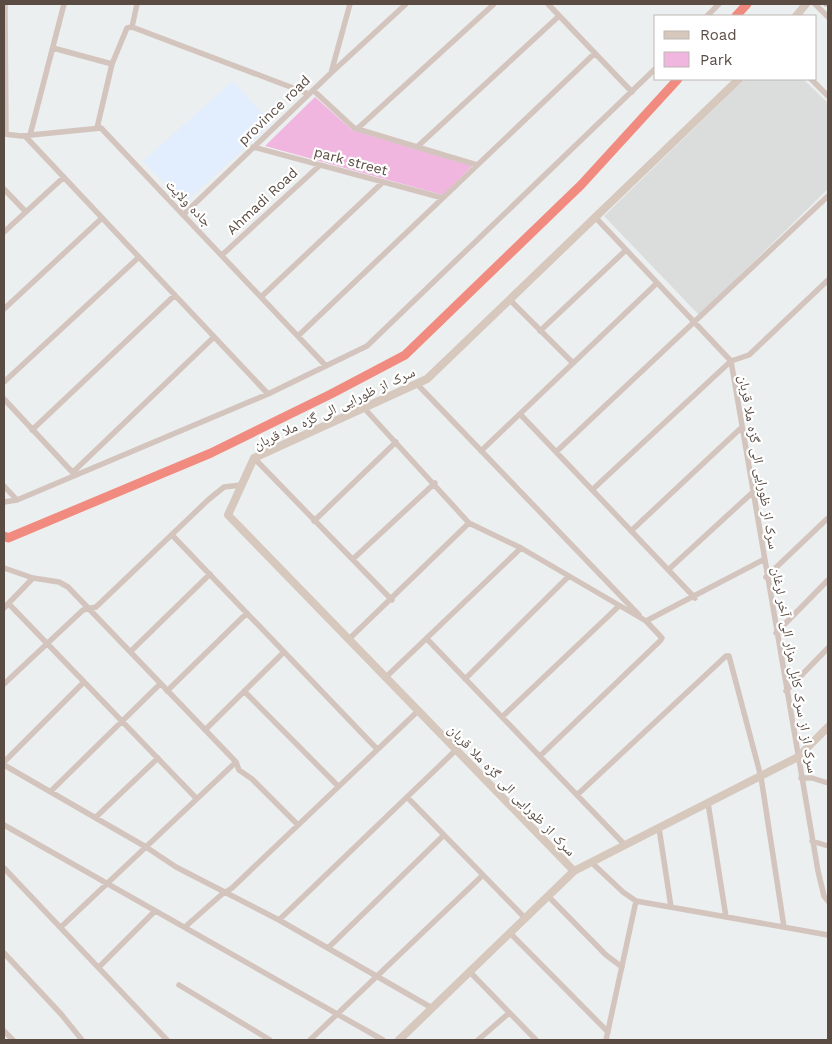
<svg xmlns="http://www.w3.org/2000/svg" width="832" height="1044" viewBox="0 0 832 1044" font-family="'Work Sans','Noto Naskh Arabic',sans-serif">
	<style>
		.commercial { fill: #e2edfd }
		.education { fill: #dbdddd }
		.green { fill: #f1b6e0 }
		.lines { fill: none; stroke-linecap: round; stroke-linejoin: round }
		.river { stroke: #f18b7f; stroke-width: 9 }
		.street { stroke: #d3c5be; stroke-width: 5.5 }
		.secondary { stroke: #d7c8bd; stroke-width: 8 }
		.labels { text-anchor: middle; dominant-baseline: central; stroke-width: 4.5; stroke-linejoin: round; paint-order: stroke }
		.street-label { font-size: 14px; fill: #5a4c43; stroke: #fff }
	</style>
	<rect width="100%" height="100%" fill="#ecefef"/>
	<path class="commercial" d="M233,81L272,124L184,203L143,161Z"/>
	<path class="education" d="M745,79H803L828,103V189L699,315L604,216Z"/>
	<path class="green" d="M315,97L352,130L472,166L443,195L265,146Z"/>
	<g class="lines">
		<path class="river" d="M736,16L747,4
			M4,536L8,538L211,453L331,394L405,355L581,185L678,79"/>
		<path class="street" d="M5,4L6,134
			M137,4L132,27L309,94
			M548,4L632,92
			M815,4L828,17
			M826,4H828
			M707,16L719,4
			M53,48L112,64
			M331,73L406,4
			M811,79L828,96
			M313,90L354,128L477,165
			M97,128L112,64L127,28L132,27
			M357,129L494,4
			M4,134L21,136L101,128L326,366
			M30,135L64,4
			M25,136L268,394
			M253,147L443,198
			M417,147L559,16
			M4,189L26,212
			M183,215L331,73L350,4
			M596,218L731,361L818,871L824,896L828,901
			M4,232L64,177
			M222,255L319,166
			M261,297L382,183
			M510,300L573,363
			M4,309L102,218
			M540,331L626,250
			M298,336L595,53
			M4,382L139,257
			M417,384L639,615
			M4,399L75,475
			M364,408L469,523
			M520,414L695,598
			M32,430L175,295
			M481,451L657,283
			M556,452L828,196
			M254,458L392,600
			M73,472L214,337
			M4,486L17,500L268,394L367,346L656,68
			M592,490L731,361L749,355L828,280
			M4,502L17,500
			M314,521L396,442
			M631,531L741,428
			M172,535L377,749
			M353,559L435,483
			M4,568L33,578
			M668,570L753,492
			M766,577L828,518
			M9,604L197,799
			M4,608L33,578L59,582L68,587L236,762L239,770L252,779L298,825
			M776,633L828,580
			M427,639L625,845
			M348,640L469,523L521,548L646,621L763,560
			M131,651L210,574
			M385,678L521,548
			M465,679L569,576
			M4,684L83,610L96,607L208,500L224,487L241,485
			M167,691L247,613
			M244,691L338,786
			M786,691L828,648
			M502,717L619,606
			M205,730L284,652
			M540,756L660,641L662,638L646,621
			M4,762L84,682
			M4,765L146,847L176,867L279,920L432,1008
			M801,778H812L828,783
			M51,791L160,684
			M577,795L726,656H729L761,777L784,927
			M407,797L525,918
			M708,803L726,917
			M96,817L158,758
			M4,825L383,1040
			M659,828L671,907
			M812,841L828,846
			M591,862L623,892L636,901L828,935
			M4,868L167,1040
			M548,896L606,955L622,967
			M279,920L456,750
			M61,927L236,762
			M185,927L221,895L232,888L418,711
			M510,933L608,1032
			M328,948L444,835
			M4,953L61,1014L82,1040
			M99,967L155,911
			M470,972L536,1040
			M179,985L270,1040
			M4,1031L13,1040
			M310,1040L483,875
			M478,1040L509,1013
			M606,1040L636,901"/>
		<path class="secondary" d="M796,16L806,4
			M574,871L228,515L254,458L427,379L739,79
			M399,1040L574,871L798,757L828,727"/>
	</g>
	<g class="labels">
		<g class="street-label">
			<text transform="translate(274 110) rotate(-44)">province road</text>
			<text transform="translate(351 161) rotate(15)">park street</text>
			<text transform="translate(262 201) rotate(-43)">Ahmadi Road</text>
			<text transform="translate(189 203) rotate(46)">جاده ولایت</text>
			<text transform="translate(334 408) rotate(-25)">سرک از ظورایی الی گزه ملا قربان</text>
			<text transform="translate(759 462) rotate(80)">سرک از ظورایی الی گزه ملا قربان</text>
			<text transform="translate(795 670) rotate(80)">سرک از از سرک کابل مزار الی آخر لرغان</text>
			<text transform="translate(512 790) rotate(46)">سرک از ظورایی الی گزه ملا قربان</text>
		</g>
	</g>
	<rect width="832" height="1044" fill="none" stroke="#5a4c43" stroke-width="10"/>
	<rect x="654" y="15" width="162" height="65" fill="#ffffff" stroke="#bdb7b4"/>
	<rect x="664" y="31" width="25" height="8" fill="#d7c8bd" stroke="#bdb7b4"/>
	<text x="700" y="40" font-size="15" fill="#5a4c43">Road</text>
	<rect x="664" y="52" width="25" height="15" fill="#f1b6e0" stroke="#bdb7b4"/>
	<text x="700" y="65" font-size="15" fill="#5a4c43">Park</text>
</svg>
